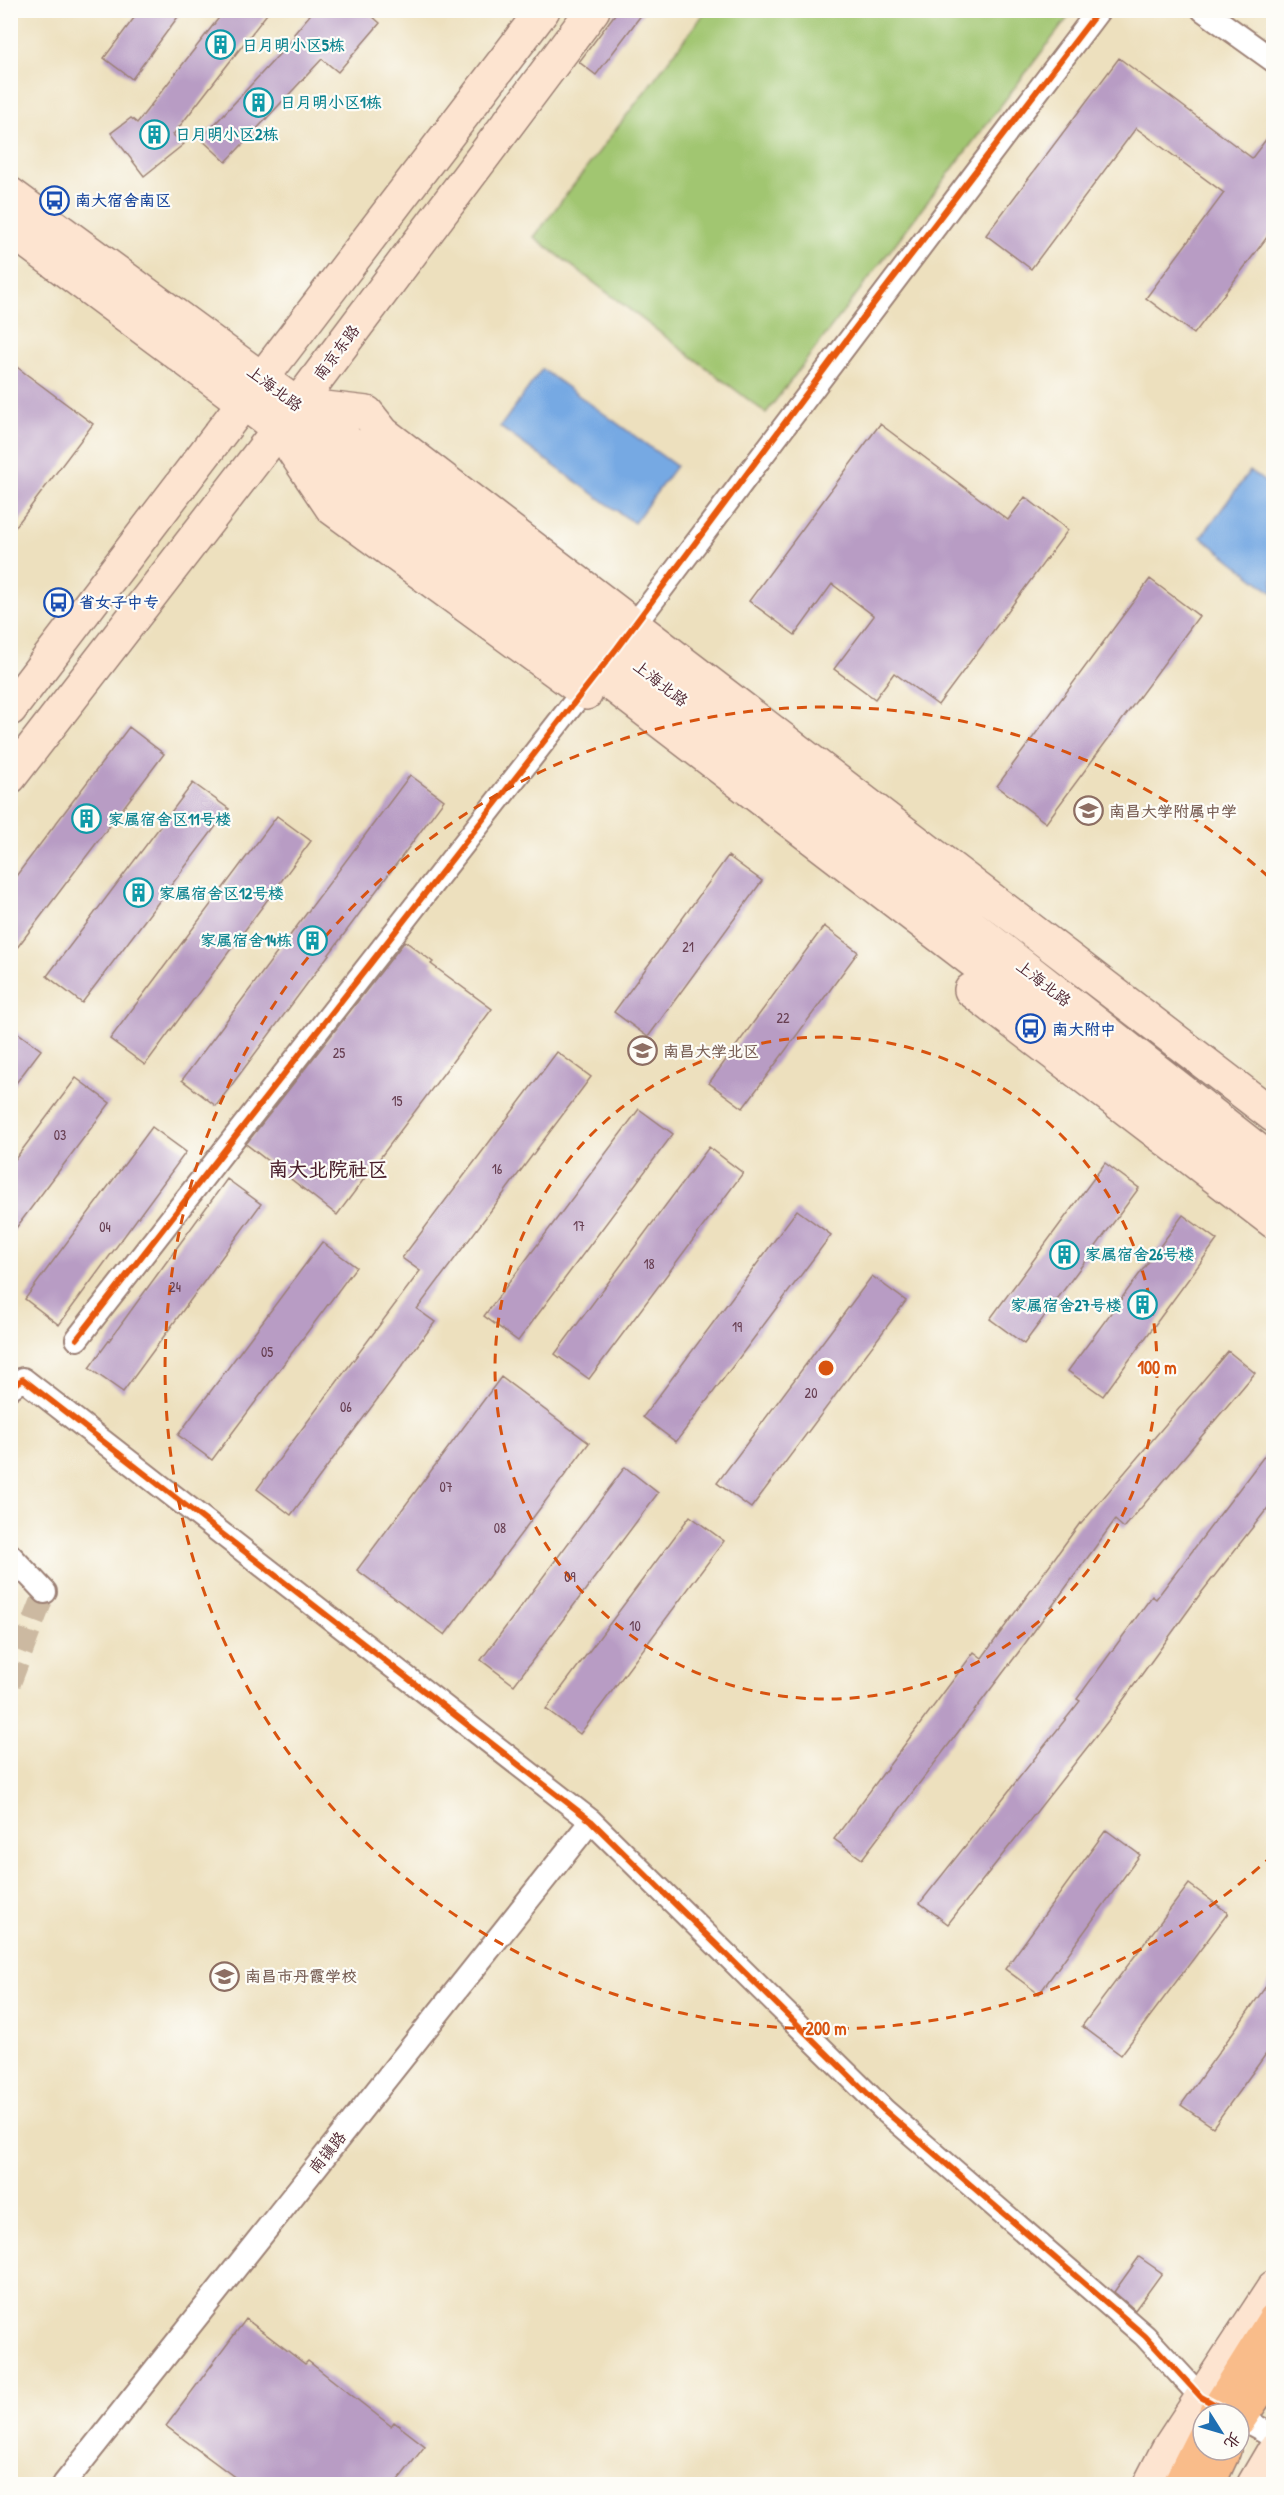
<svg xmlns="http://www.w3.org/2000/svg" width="1284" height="2495" viewBox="0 0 1284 2495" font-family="'Patrick Hand','LXGW WenKai TC',sans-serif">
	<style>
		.green { fill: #a1c671; stroke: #76724e; stroke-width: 1.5 }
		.water { fill: #76a9e3; stroke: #606487; stroke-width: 1.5 }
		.building { fill: #b89cc4 }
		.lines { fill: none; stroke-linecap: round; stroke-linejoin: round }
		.street-tunnel { stroke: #ccb9a1; stroke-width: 22; stroke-dasharray: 22 11; stroke-linecap: butt }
		.street-casing { stroke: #9c8074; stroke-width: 26 }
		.secondary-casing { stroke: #9c8074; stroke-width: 36 }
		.primary-casing { stroke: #9c8074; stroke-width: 36 }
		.street { stroke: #fff; stroke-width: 22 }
		.secondary { stroke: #fde4d0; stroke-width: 33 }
		.primary { stroke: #f9bc8a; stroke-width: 33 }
		.cycleway-casing { stroke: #fdfcf7; stroke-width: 10 }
		.cycleway { stroke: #e8590c; stroke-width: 6 }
		.ring { fill: none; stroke: #d8530f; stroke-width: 3; stroke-dasharray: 10 8 }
		.labels { text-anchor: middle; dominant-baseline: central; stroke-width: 4.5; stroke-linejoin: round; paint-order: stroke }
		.number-label { font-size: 14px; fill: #663e51 }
		.culture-label { font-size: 16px; font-weight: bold; fill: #0d838f; stroke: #fdfcf7; text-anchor: start }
		.transit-label { font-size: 16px; font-weight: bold; fill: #164399; stroke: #fdfcf7; text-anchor: start }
		.street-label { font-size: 16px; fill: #4a1f2b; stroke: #fdfcf7 }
		.education-label { font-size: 16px; font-weight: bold; fill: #785e54; stroke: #fdfcf7; text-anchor: start }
		.quarter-label { font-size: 20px; font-weight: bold; fill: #4a1f2b; stroke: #fdfcf7 }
		.centre { fill: #d8530f; stroke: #fdfcf7; stroke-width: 3 }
		.ring-label { font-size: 18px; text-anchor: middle; font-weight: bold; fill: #d8530f; stroke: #fdfcf7; stroke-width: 4.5; stroke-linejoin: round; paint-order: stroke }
	</style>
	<rect width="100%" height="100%" fill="#fdfcf7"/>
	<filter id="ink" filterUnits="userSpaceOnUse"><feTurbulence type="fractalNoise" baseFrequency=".0167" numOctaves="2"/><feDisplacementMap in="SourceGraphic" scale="12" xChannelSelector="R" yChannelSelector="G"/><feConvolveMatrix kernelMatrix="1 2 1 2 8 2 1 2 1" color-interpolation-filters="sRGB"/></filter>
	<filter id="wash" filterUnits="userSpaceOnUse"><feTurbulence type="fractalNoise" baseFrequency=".008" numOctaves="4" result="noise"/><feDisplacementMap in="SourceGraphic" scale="24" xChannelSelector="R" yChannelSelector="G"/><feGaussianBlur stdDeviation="1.35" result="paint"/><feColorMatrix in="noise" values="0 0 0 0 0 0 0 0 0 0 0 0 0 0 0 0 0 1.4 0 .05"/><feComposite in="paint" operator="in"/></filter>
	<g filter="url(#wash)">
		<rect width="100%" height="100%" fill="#ede0be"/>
		<path class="green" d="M706,11H1073L766,413L534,237Z"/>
		<path class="water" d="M542,369L676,466L634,523L500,427Z
			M1250,471L1273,488V593L1201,537Z"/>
		<g id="blocks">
			<path class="building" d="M140,10H183L132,79L104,58Z
				M225,10H270L173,135L184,144L144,176L111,133L131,118L137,123Z
				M314,10H365L380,23L338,72L322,59L226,162L201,139L296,36L294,34Z
				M618,10H645L596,75L579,62Z
				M1119,58L1252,158L1274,129V228L1194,334L1146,298L1224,193L1136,128L1031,269L986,235Z
				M10,362L93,424L10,534Z
				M880,424L1008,520L1025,497L1068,530L938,705L894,673L875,699L834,669L874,616L832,584L795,635L749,601Z
				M1150,579L1199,616L1046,823L997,786Z
				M129,727L164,754L10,957V884Z
				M410,775L444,800L216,1106L182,1080Z
				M193,783L229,809L82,1003L47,976Z
				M277,816L311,841L145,1065L110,1039Z
				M728,856L762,881L648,1037L614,1012Z
				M824,926L858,952L743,1108L709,1083Z
				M405,941L433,962L431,964L492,1009L337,1215L246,1144Z
				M10,1027L41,1050L10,1091Z
				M557,1052L591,1077L417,1309L435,1322L291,1515L257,1489L420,1271L402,1258Z
				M76,1078L110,1103L10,1236V1166Z
				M639,1109L673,1134L518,1341L484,1316Z
				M152,1127L186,1152L59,1325L25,1299Z
				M709,1147L743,1173L589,1379L555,1354Z
				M1105,1163L1139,1188L1024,1344L990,1319Z
				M227,1179L261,1204L123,1392L89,1368Z
				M797,1210L831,1235L676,1442L643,1417Z
				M1183,1215L1217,1240L1103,1396L1068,1371Z
				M322,1242L356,1267L212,1460L178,1435Z
				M872,1276L906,1301L751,1508L717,1483Z
				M1228,1351L1255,1373L1124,1528L1115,1520L1018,1653L862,1859L834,1839L974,1652L982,1658L1080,1523L1081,1524Z
				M501,1377L589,1443L445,1635L357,1570Z
				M1274,1443V1500L1198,1597L1108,1721L948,1924L920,1903L1080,1701L1077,1699L1152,1596L1156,1599Z
				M625,1467L658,1493L514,1685L481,1660Z
				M690,1516L724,1541L580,1734L546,1709Z
				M1106,1830L1140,1855L1039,1994L1005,1969Z
				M1189,1884L1228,1913L1121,2055L1082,2026Z
				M1274,1975V2043L1213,2127L1181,2105Z
				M1139,2257L1162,2273L1135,2310L1114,2292Z
				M246,2319L305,2364L308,2361L391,2426L394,2422L425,2446L395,2484H244L166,2426Z"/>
		</g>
	</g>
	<g filter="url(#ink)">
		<use href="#blocks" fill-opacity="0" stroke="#9c8074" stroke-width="1.5"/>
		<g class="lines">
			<path class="street-tunnel" d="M10,1683L45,1592"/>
			<defs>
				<path id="street" d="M1203,10L1274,61
					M626,636L1099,10
					M77,1339L591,681
					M10,1388L23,1379L591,1821L884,2110L1145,2336L1201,2397L1212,2404
					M10,1555L45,1592
					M1239,2417L1274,2436
					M64,2484L591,1821"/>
				<path id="secondary" d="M10,194L360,451L617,648L1274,1163
					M10,229L279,429L1274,1192
					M300,405L367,413L383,433L1274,1116
					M293,450L332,508L586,693
					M10,709L543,10
					M10,777L279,429L593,10
					M971,990L1274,1222
					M1150,2484L1168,2449L1274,2287
					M1254,2484L1274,2450"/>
				<path id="primary" d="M1215,2414L1274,2320
					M1239,2419L1274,2368
					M1180,2484L1203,2438
					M1208,2484L1224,2450"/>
			</defs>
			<use href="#street" class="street-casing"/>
			<use href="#secondary" class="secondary-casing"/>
			<use href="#primary" class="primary-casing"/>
			<use href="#street" class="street"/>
			<use href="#secondary" class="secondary"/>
			<use href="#primary" class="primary"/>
			<defs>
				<path id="cycleway" d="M77,1339L617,648L862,319L1099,10
					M10,1388L23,1379L591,1821L884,2110L1145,2336L1201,2397L1232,2414"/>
			</defs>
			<use href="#cycleway" class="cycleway-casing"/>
			<use href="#cycleway" class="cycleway"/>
		</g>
	</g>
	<g class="ring">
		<circle cx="826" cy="1368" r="331"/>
		<path d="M1273 1855A661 661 0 1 1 1273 881"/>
	</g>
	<defs>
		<symbol id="building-ring" viewBox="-11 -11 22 22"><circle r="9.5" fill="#fdfcf7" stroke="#0f9aa8" stroke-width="1.5"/><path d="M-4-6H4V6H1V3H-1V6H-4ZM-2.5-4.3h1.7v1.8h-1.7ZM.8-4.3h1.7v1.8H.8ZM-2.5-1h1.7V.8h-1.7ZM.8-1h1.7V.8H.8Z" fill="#0f9aa8"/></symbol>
		<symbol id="bus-ring" viewBox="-11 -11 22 22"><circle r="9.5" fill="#fdfcf7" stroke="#1a4fb4" stroke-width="1.5"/><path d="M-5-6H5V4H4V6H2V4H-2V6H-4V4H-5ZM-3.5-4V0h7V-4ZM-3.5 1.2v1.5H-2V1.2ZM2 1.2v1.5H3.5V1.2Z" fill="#1a4fb4"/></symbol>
		<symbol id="school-ring" viewBox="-11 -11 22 22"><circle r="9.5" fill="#fdfcf7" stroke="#8d6e63" stroke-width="1.5"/><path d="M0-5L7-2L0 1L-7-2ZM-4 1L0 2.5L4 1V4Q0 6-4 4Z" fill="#8d6e63"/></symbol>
		<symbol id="university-ring" viewBox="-11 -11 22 22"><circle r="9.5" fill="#fdfcf7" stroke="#8d6e63" stroke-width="1.5"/><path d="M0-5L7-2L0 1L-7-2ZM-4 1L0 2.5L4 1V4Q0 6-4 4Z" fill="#8d6e63"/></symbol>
	</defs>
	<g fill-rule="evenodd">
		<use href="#building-ring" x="204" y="28" width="33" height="33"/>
		<use href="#building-ring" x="242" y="86" width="33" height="33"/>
		<use href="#building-ring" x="138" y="118" width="33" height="33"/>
		<use href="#bus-ring" x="38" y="184" width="33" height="33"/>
		<use href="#bus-ring" x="42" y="586" width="33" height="33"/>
		<use href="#school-ring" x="1072" y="794" width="33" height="33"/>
		<use href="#building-ring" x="70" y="802" width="33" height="33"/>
		<use href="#building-ring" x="122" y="876" width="33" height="33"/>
		<use href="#building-ring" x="296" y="924" width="33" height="33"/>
		<use href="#bus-ring" x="1014" y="1012" width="33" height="33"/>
		<use href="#university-ring" x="626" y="1034" width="33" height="33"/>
		<use href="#building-ring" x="1048" y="1238" width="33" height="33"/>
		<use href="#building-ring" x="1126" y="1288" width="33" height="33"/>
		<use href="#school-ring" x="208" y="1960" width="33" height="33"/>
	</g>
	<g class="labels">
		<g class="number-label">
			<text x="688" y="946">21</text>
			<text x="783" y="1017">22</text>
			<text x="339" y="1052">25</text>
			<text x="397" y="1100">15</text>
			<text x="60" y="1134">03</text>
			<text x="497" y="1168">16</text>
			<text x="579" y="1225">17</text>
			<text x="105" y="1226">04</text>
			<text x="649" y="1263">18</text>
			<text x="175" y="1286">24</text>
			<text x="737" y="1326">19</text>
			<text x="267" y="1351">05</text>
			<text x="811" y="1392">20</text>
			<text x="346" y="1406">06</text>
			<text x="446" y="1486">07</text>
			<text x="500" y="1527">08</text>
			<text x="570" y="1576">09</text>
			<text x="635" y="1625">10</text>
		</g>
		<g class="culture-label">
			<text x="242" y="45">日月明小区5栋</text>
			<text x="280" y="102">日月明小区1栋</text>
			<text x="175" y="134">日月明小区2栋</text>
			<text x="108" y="819">家属宿舍区11号楼</text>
			<text x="159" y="893">家属宿舍区12号楼</text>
			<text x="292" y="940" text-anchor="end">家属宿舍14栋</text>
			<text x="1085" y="1254">家属宿舍26号楼</text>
			<text x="1122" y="1305" text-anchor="end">家属宿舍27号楼</text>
		</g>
		<g class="transit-label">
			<text x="75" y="200">南大宿舍南区</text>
			<text x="79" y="602">省女子中专</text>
			<text x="1052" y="1029">南大附中</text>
		</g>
		<g class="street-label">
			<text transform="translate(336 352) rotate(-53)">南京东路</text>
			<text transform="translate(275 388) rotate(37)">上海北路</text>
			<text transform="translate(661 683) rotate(38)">上海北路</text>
			<text transform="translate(1044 983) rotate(38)">上海北路</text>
			<text transform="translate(327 2152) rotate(-51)">南镇路</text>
		</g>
		<g class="education-label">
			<text x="1109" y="811">南昌大学附属中学</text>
			<text x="663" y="1051">南昌大学北区</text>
			<text x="245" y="1976">南昌市丹霞学校</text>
		</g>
		<g class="quarter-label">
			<text x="328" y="1168">南大北院社区</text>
		</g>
	</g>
	<circle cx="826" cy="1368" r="9" class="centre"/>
	<g class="ring-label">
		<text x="1157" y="1374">100 m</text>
		<text x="826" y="2035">200 m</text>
	</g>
	<rect width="1284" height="2495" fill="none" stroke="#fdfcf7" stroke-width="36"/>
	<g transform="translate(1221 2432) rotate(127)"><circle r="28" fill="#fdfcf7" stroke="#b5a4a5" stroke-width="1.5"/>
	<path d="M0-4.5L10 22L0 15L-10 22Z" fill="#1f6fb2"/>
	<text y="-9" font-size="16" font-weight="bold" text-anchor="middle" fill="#4a1f2b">北</text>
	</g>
</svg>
